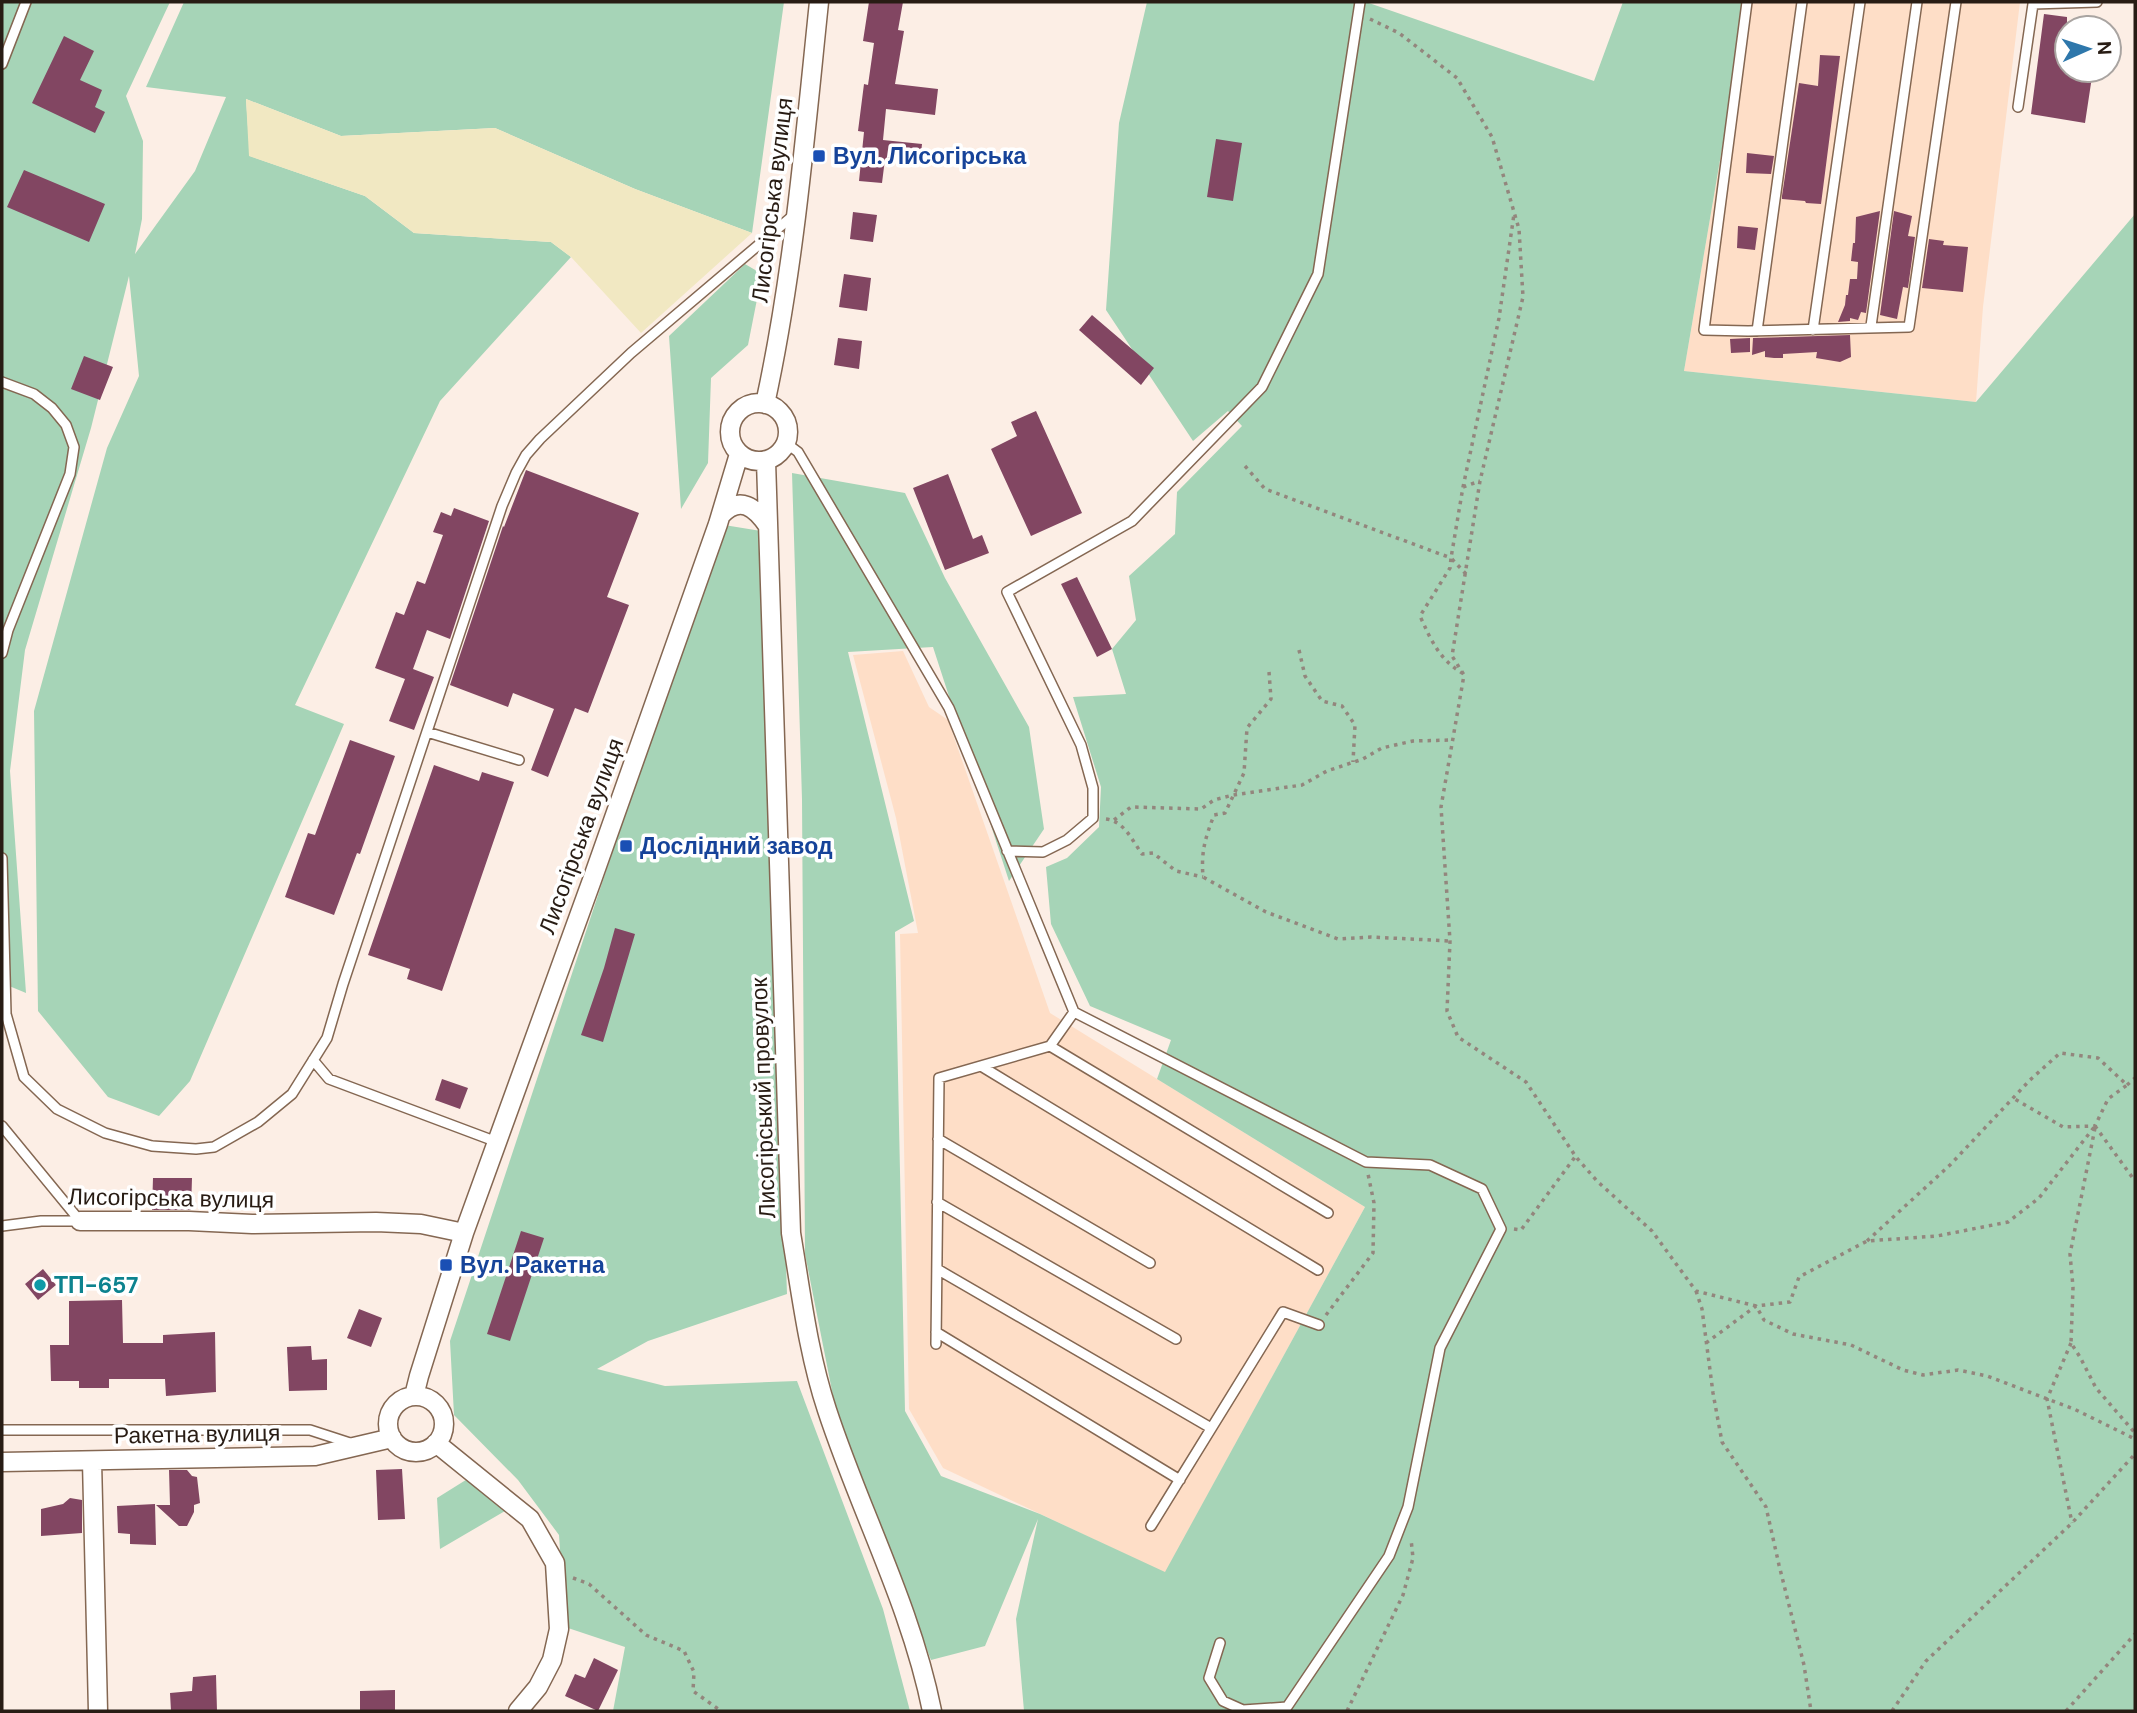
<svg xmlns="http://www.w3.org/2000/svg" width="2137" height="1713" viewBox="0 0 2137 1713" font-family="'DM Sans',sans-serif">
	<style>
		.built { fill: #fedec7 }
		.green { fill: #a6d4b7 }
		.sand { fill: #f1e8c2 }
		.building { fill: #824662 }
		.lines { fill: none; stroke-linecap: round; stroke-linejoin: round }
		.lane-casing { stroke: #846752; stroke-width: 12 }
		.street-casing { stroke: #846752; stroke-width: 21 }
		.path { stroke: #93867d; stroke-width: 3.5; stroke-dasharray: 3.5 5; stroke-linecap: butt }
		.lane { stroke: #fff; stroke-width: 9 }
		.street { stroke: #fff; stroke-width: 18 }
		.transit-dot { fill: #1a4fb4; stroke: #fff; stroke-width: 2.5 }
		.culture-dot { fill: #0f9aa8; stroke: #fff; stroke-width: 2.5 }
		.labels { text-anchor: middle; dominant-baseline: central; stroke-width: 7; stroke-linejoin: round; paint-order: stroke }
		.transit-label { font-size: 23px; font-weight: bold; fill: #164399; stroke: #fff; text-anchor: start }
		.street-label { font-size: 23px; fill: #281c14; stroke: #fff }
		.culture-label { font-size: 23px; font-weight: bold; fill: #0d838f; stroke: #fff; text-anchor: start }
	</style>
	<rect width="100%" height="100%" fill="#fceee5"/>
	<path class="built" d="M1747,2H2020L1983,307L1976,402L1684,371Z
		M903,651L929,707L948,720L1050,1013L1365,1207L1165,1573L943,1468L909,1409L900,934L918,933L896,818L853,655Z"/>
	<path class="green" d="M2,2H170L126,96L143,141L142,219L135,254L195,171L226,97L146,87L184,2H784L752,233L635,189L495,128L341,136L246,99L250,156L365,196L414,233L551,242L571,257L440,401L295,705L344,724L190,1081L159,1116L108,1097L38,1011L34,711L107,448L139,376L129,276L91,428L25,650L10,771L26,993L2,983Z
		M1147,2H1366L1594,81L1623,2H1747L1684,371L1976,402L2135,214V1711H1024L1016,1619L1038,1519L985,1646L931,1660L835,1406L805,1254L802,799L792,473L905,493L945,578L1029,727L1044,829L1009,881L933,647L848,652L914,921L895,932L905,1411L941,1476L1040,1514L1165,1572L1365,1207L1157,1079L1171,1040L1090,1006L1051,924L1046,867L1067,858L1099,827L1101,787L1073,697L1126,694L1112,649L1136,620L1129,576L1175,534L1177,492L1242,426L1228,411L1193,441L1106,310L1119,123Z
		M745,264L762,274L748,345L711,378L708,463L681,509L669,336Z
		M718,524L761,531L787,1294L648,1341L597,1369L665,1386L797,1381L883,1609L910,1711H613L625,1647L565,1627L559,1535L518,1480L454,1415L450,1341L616,841Z
		M469,1478L505,1511L440,1549L437,1498Z"/>
	<path class="sand" d="M246,99L341,136L495,128L635,189L752,233L641,333L571,257L551,242L414,233L365,196L249,156Z"/>
	<path class="building" d="M869,2H903L898,30L904,31L895,84L938,89L935,115L886,109L883,140L922,144L920,162L885,159L882,183L859,181L864,132L858,131L864,84L868,85L874,43L863,41Z
		M2044,14L2067,17V70H2093L2085,123L2031,114Z
		M64,36L94,51L80,80L102,90L95,107L105,112L95,133L32,103Z
		M1820,55L1840,56L1821,204L1806,203L1805,201L1782,199V196L1799,83L1818,86Z
		M1216,139L1242,143L1233,201L1207,197Z
		M1747,153L1774,156L1771,174L1746,173Z
		M24,170L105,204L89,242L7,207Z
		M1880,211L1866,313L1861,312L1858,320L1850,318V321L1838,322L1845,305L1846,295H1848L1850,279H1857L1858,262L1851,261L1853,243H1855L1856,217Z
		M1894,211L1912,216L1908,236L1915,237L1908,288L1903,287L1897,319L1880,315Z
		M853,212L877,215L873,242L850,239Z
		M1738,226L1758,228L1755,250L1737,248Z
		M1929,239L1944,241L1943,245L1968,247L1963,292L1922,288Z
		M844,274L871,278L867,311L839,307Z
		M1092,315L1154,368L1141,385L1079,330Z
		M1850,335L1851,357L1840,362L1816,358L1817,352L1783,354V358H1774L1765,357V351L1752,355L1753,338Z
		M838,338L862,341L859,369L834,365Z
		M1750,338V352L1731,353L1730,339Z
		M84,356L113,367L100,400L71,389Z
		M1036,411L1082,513L1031,536L991,449L1017,436L1011,422Z
		M526,470L639,513L607,597L629,605L588,713L575,708L548,777L531,770L554,709L513,693L508,707L450,685L503,526L504,527Z
		M948,474L973,539L982,535L989,553L945,570L913,488Z
		M454,508L489,521L450,639L427,630L413,669L434,677L414,730L389,721L405,679L375,668L396,612L404,615L417,581L425,584L443,535L433,532L441,512L451,516Z
		M1077,577L1112,649L1097,657L1061,584Z
		M350,740L395,756L360,854L357,853L334,915L285,897L308,833L315,835Z
		M434,765L479,781L482,772L514,782L442,991L407,979L410,969L368,955Z
		M615,928L635,934L603,1042L581,1035L604,968Z
		M442,1079L468,1088L460,1109L435,1100Z
		M153,1178H192L191,1210H152Z
		M521,1231L544,1238L510,1341L487,1334Z
		M43,1269L56,1285L38,1300L25,1284Z
		M122,1300L123,1343H163V1335L215,1332L216,1392L166,1396L165,1379H109V1388H79V1381H51L50,1345H69V1301Z
		M359,1309L382,1318L371,1347L347,1338Z
		M311,1346L312,1360L327,1359V1390L289,1391L287,1347Z
		M402,1469L405,1519L378,1520L376,1470Z
		M169,1470H187L192,1476L197,1477L200,1503L194,1505V1512L187,1526H179L156,1505H170Z
		M70,1498L82,1500V1533L41,1536V1509L63,1504Z
		M155,1504L156,1545L130,1544V1534L118,1533L117,1506Z
		M594,1658L618,1670L598,1711L565,1696L575,1674L585,1678Z
		M216,1675L217,1711H171L170,1693L192,1691L193,1677Z
		M395,1690V1711H360V1691Z"/>
	<g class="lines">
		<defs>
			<path id="lane" d="M1747,2L1704,330L1748,331L1909,327L1956,2
				M2,64L26,2
				M2018,107L2033,4L2097,2
				M1871,326L1917,2
				M1813,330L1860,2
				M1757,331L1802,2
				M2,382L34,394L52,408L66,425L74,447L70,474L8,630L2,653
				M786,443L798,452L949,708L1074,1012L1050,1046L939,1078L936,1344
				M427,732L519,760
				M1007,851L1043,852L1067,840L1093,818V788L1081,745L1007,592L1132,521L1262,387L1318,274L1360,2
				M2,858L6,1014L24,1077L57,1109L105,1133L152,1146L196,1149L214,1147L258,1122L292,1094L327,1038L343,984L502,506L516,473L526,455L540,439L631,353L795,214
				M1074,1012L1366,1162L1430,1165L1482,1189L1501,1229L1440,1348L1408,1507L1389,1556L1287,1707L1243,1710L1223,1701L1209,1678L1220,1643
				M1050,1046L1328,1213
				M313,1060L329,1079L497,1142
				M981,1066L1318,1270
				M2,1126L80,1221
				M938,1139L1150,1263
				M937,1202L1176,1339
				M2,1226L41,1221H80
				M937,1269L1211,1428
				M936,1332L1180,1480
				M2,1430H310L353,1444
				M1151,1526L1283,1312L1319,1325"/>
			<path id="street" d="M730 432a29 29 0 1 1 58 0a29 29 0 1 1-58 0Z
				M765,404C794,271 805,136 819,2
				M766,461L791,1233C801,1292 808,1353 827,1410C860,1511 911,1606 932,1711
				M721,515C740,495 755,507 768,526
				M80,1221H189L252,1224L376,1222L421,1224L464,1233
				M414,1396L419,1376L464,1233L592,880L718,524L739,454
				M388 1424a28 28 0 1 1 56 0a28 28 0 1 1-56 0Z
				M436,1443L530,1519L555,1563L559,1629L552,1660L538,1687L518,1711
				M92,1461L98,1711
				M2,1462L315,1456L392,1438"/>
		</defs>
		<use href="#lane" class="lane-casing"/>
		<use href="#street" class="street-casing"/>
		<path class="path" d="M1370,19L1399,33L1457,78L1492,137L1519,229L1523,297L1480,481L1452,656L1464,675L1441,807L1450,941L1447,1011L1458,1037L1526,1082L1576,1157L1597,1181L1652,1231L1696,1291L1756,1306L1764,1320L1793,1334L1851,1345L1903,1370L1923,1375L1958,1370L1987,1376L2074,1409L2135,1439
			M1245,466L1265,489L1451,558L1450,568L1420,616C1431,640 1439,659 1462,673
			M1463,487L1480,481
			M1466,574L1451,558L1463,487L1499,318L1514,214
			M1299,650L1305,676L1322,701L1342,706L1355,725L1353,762
			M1269,672L1271,699L1247,728L1244,773L1225,813L1214,815C1205,839 1201,851 1203,877L1266,912L1338,939L1371,937L1450,941
			M1106,819C1124,821 1132,840 1142,854L1153,853L1176,871L1203,877
			M1114,820L1131,807L1201,809L1214,800L1233,795L1302,785L1327,771L1363,759L1382,748L1413,741L1453,740
			M2127,1085L2135,1078
			M2095,1126L2135,1181
			M2095,1128L2070,1254L2073,1287L2071,1343L2080,1357L2096,1388L2135,1433
			M1514,1229L1521,1230L1575,1157
			M1867,1241L1950,1165L2030,1080L2060,1053L2098,1058L2127,1085L2108,1099L2095,1126L2063,1127L2013,1098
			M1696,1291L1702,1309L1713,1393L1722,1442L1766,1507L1779,1565L1804,1665L1811,1711
			M1326,1315L1373,1253L1374,1203L1368,1174
			M1706,1343L1756,1306L1790,1302L1799,1277L1867,1241L1937,1236L2008,1222L2039,1198L2095,1126
			M2071,1343L2047,1399L2072,1523
			M573,1578L589,1584L646,1635L684,1651L694,1672L693,1691L721,1711
			M1347,1711L1403,1595L1413,1558L1411,1539
			M1892,1711L1926,1661L2072,1523L2135,1454
			M2066,1711L2135,1634"/>
		<use href="#lane" class="lane"/>
		<use href="#street" class="street"/>
	</g>
	<g class="transit-dot">
		<rect x="812" y="149" width="14" height="14" rx="3.5"/>
		<rect x="619" y="839" width="14" height="14" rx="3.5"/>
		<rect x="439" y="1258" width="14" height="14" rx="3.5"/>
	</g>
	<circle class="culture-dot" cx="40" cy="1285" r="7"/>
	<g class="labels">
		<g class="transit-label">
			<text x="833" y="156">Вул. Лисогірська</text>
			<text x="640" y="846">Дослідний завод</text>
			<text x="460" y="1265">Вул. Ракетна</text>
		</g>
		<g class="street-label">
			<text transform="translate(772 200) rotate(-83)">Лисогірська вулиця</text>
			<text transform="translate(581 836) rotate(-70)">Лисогірська вулиця</text>
			<text transform="translate(763 1098) rotate(-92)">Лисогірський провулок</text>
			<text transform="translate(171 1198) rotate(1)">Лисогірська вулиця</text>
			<text transform="translate(197 1434) rotate(-1)">Ракетна вулиця</text>
		</g>
		<g class="culture-label">
			<text x="54" y="1285">ТП-657</text>
		</g>
	</g>
	<rect width="2137" height="1713" fill="none" stroke="#281c14" stroke-width="7"/>
	<g transform="translate(2088 49) rotate(87)"><circle r="33" fill="#ffffff" stroke="#a9a4a1" stroke-width="2"/>
	<path d="M0-5L12 26L0 18L-12 26Z" fill="#2e77ab"/>
	<text y="-10" font-size="19" font-weight="bold" text-anchor="middle" fill="#281c14">N</text>
	</g>
</svg>
